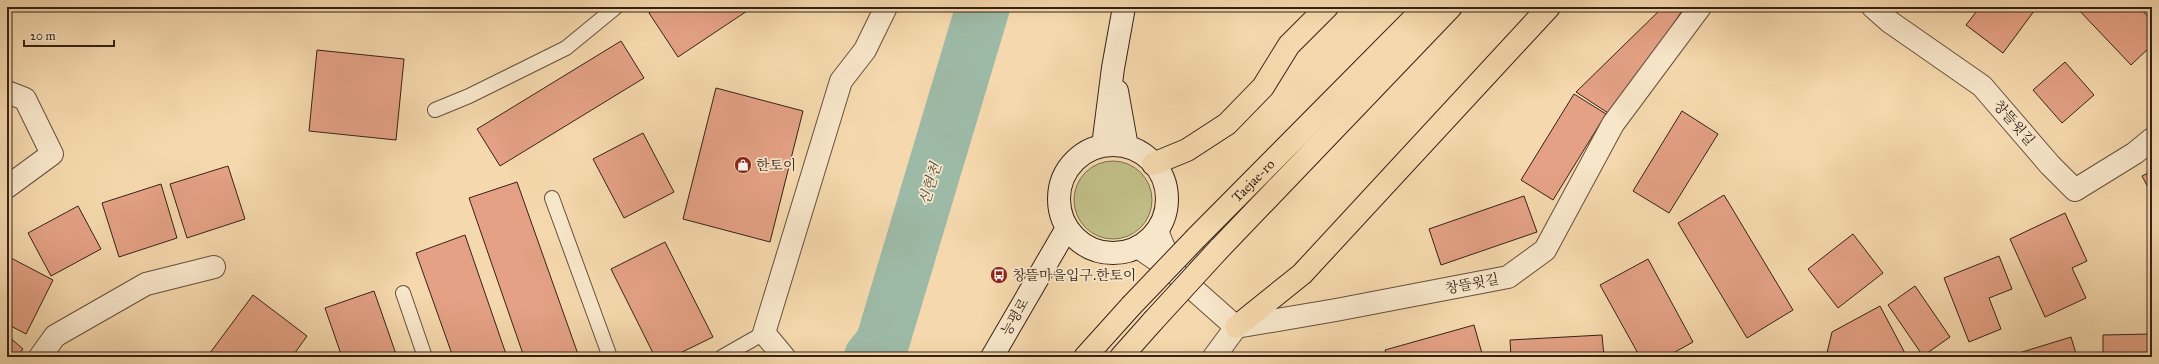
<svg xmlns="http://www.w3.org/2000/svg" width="2159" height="364" viewBox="0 0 2159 364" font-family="'IM FELL Great Primer','Noto Serif KR',serif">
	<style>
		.green { fill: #c0bd86; stroke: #7b704e }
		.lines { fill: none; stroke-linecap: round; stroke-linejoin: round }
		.river { stroke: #9dbaa7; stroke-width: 54 }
		.building { fill: #e4a185; stroke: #362217 }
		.lane-casing { stroke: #66503c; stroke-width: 16 }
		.street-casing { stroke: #66503c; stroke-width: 24 }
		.secondary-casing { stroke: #362217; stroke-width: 24 }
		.highway-casing { stroke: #362217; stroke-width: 24 }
		.lane { stroke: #f8e6ca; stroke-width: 14 }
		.street { stroke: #f8e6ca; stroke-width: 22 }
		.secondary { stroke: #f8e6ca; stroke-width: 22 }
		.highway { stroke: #f5d8ad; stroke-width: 22 }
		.highway-bridge-casing { stroke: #362217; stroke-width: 24; stroke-linecap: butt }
		.highway-bridge { stroke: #f5d8ad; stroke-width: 22 }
		.labels { text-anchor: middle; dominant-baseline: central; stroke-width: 3.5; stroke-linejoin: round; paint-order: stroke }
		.street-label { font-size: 14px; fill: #362217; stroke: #f8e6ca }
		.poi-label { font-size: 14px; fill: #362217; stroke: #f8e6ca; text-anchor: start }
		.water-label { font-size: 15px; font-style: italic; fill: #555042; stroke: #f8e6ca }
	</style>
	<rect width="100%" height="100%" fill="#f5d8ad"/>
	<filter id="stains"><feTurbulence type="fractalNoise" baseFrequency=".005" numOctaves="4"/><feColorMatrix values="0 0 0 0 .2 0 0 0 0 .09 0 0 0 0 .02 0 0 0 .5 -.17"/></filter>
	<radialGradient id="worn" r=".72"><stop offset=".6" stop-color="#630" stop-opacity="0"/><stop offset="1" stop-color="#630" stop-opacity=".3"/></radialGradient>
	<path class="green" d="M1074 200a39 39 0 1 1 78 0a39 39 0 1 1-78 0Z"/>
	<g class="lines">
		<path class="river" d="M871,357L882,344L983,7"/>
	</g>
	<path class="building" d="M658,7H753L678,57L649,13Z
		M1663,7H1676L1682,11L1611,115L1576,92Z
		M1980,7H2037L2003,53L1966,25Z
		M2076,7H2139L2152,21V45L2131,65Z
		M621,41L644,78L500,166L477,129Z
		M7,46L11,51L7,54Z
		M317,50L404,59L396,140L309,131Z
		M2065,62L2094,95L2062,123L2033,90Z
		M716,88L803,111L770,242L683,219Z
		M1574,94L1606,114L1553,200L1521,180Z
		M1682,111L1718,134L1669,213L1633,191Z
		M643,133L674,192L624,218L593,159Z
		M228,166L245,219L187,238L170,184Z
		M2152,171V195L2142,176Z
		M517,182L579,357H524L469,198Z
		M161,184L177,238L119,257L102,203Z
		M1724,195L1793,310L1747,338L1678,223Z
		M1524,196L1537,232L1441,265L1429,229Z
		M78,206L101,249L51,276L28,233Z
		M2065,213L2087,261L2072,268L2086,298L2045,317L2010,239Z
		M1853,234L1883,273L1838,308L1808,269Z
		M465,235L507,357H453L416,253Z
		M665,242L713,337L672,357H655L611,269Z
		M1999,256L2012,289L1989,298L2001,329L1969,342L1944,278Z
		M11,258L53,280L26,334L7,324V267Z
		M1648,259L1693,342L1666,357H1640L1600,285Z
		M1915,286L1950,337L1923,356L1888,305Z
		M374,291L397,357H342L325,308Z
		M253,295L307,336L292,357H207Z
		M1880,306L1907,357H1826L1832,332Z
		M1474,325L1483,357H1387L1385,350Z
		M2152,334V357H2103V335Z
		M7,335L23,349L17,357H7Z
		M1602,335L1604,357H1511L1510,340Z
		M2071,337L2077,357H2006Z"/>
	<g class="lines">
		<defs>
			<path id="lane" d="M435,110L469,96L566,48L616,7
				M552,198L610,357
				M403,293L425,357
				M722,357L764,333"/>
			<path id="street" d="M1873,7L1890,22L1982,86L2050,165L2075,190L2135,153L2152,139
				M7,92L25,99L52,154L7,187
				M1157,231L1174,272
				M1138,247L1174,272L1236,327L1336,310L1508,277L1545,250L1613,124L1700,7
				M40,357L55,336L146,284L214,267
				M784,357L764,333L841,81L865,50L886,7
				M1214,357L1236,327"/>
			<path id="secondary" d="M1117,91L1127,147
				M1059 199a54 54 0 1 1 108 0a54 54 0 1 1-108 0Z
				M1103,146L1113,68L1124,7
				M992,357L1067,228"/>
			<g id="highway">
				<path d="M1153,164L1187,150L1227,124L1263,87L1289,45L1327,7"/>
				<path id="s1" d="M1196,238L1425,7"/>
				<path d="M1219,249L1451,7"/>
				<path d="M1236,327L1302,274L1549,7"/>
				<path d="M1085,357L1131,306"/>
				<path d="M1121,357L1153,321"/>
			</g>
		</defs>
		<use href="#lane" class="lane-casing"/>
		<use href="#street" class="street-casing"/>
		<use href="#secondary" class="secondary-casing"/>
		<use href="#highway" class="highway-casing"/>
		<use href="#lane" class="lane"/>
		<use href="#street" class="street"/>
		<use href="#secondary" class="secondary"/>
		<use href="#highway" class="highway"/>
		<defs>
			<path id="highway-bridge" d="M1131,306L1196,238
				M1153,321L1219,249"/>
		</defs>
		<use href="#highway-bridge" class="highway-bridge-casing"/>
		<use href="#highway-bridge" class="highway-bridge"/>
	</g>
	<defs>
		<symbol id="shop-disc" viewBox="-11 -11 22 22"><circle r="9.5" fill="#8f2418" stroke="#f8e6ca"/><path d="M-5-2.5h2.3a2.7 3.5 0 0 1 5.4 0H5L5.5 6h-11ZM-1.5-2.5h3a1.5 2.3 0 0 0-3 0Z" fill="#fff"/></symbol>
		<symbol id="bus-disc" viewBox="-11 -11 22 22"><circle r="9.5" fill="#8f2418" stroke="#f8e6ca"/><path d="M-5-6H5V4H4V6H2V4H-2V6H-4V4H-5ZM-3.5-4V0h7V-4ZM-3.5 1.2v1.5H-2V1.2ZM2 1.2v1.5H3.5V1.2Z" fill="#fff"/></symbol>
	</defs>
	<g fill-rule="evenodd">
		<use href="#shop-disc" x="733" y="155" width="20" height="20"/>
		<use href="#bus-disc" x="989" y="265" width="20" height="20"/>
	</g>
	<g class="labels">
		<g class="street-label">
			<text transform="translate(2014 123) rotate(49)">창뜰윗길</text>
			<text stroke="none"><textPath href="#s1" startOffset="81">Taejae-ro</textPath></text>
			<text transform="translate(1472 284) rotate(-11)">창뜰윗길</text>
			<text transform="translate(1015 317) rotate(-60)">능평로</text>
		</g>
		<g class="poi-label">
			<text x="756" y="165">한토이</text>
			<text x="1012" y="275">창뜰마을입구.한토이</text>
		</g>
		<g class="water-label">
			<text transform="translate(930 184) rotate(-73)">신현천</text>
		</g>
	</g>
	<rect width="2159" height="364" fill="none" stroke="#f5d8ad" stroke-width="24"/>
	<rect x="8" y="8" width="2143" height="348" fill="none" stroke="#362217" stroke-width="2"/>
	<rect x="12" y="12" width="2135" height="340" fill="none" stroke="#362217"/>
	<path d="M24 40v6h90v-6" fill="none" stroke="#362217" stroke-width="2"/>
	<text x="30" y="40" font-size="12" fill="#362217" stroke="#f8e6ca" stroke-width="3" paint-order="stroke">20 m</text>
	<rect width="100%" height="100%" filter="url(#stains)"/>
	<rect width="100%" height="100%" fill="url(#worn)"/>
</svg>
